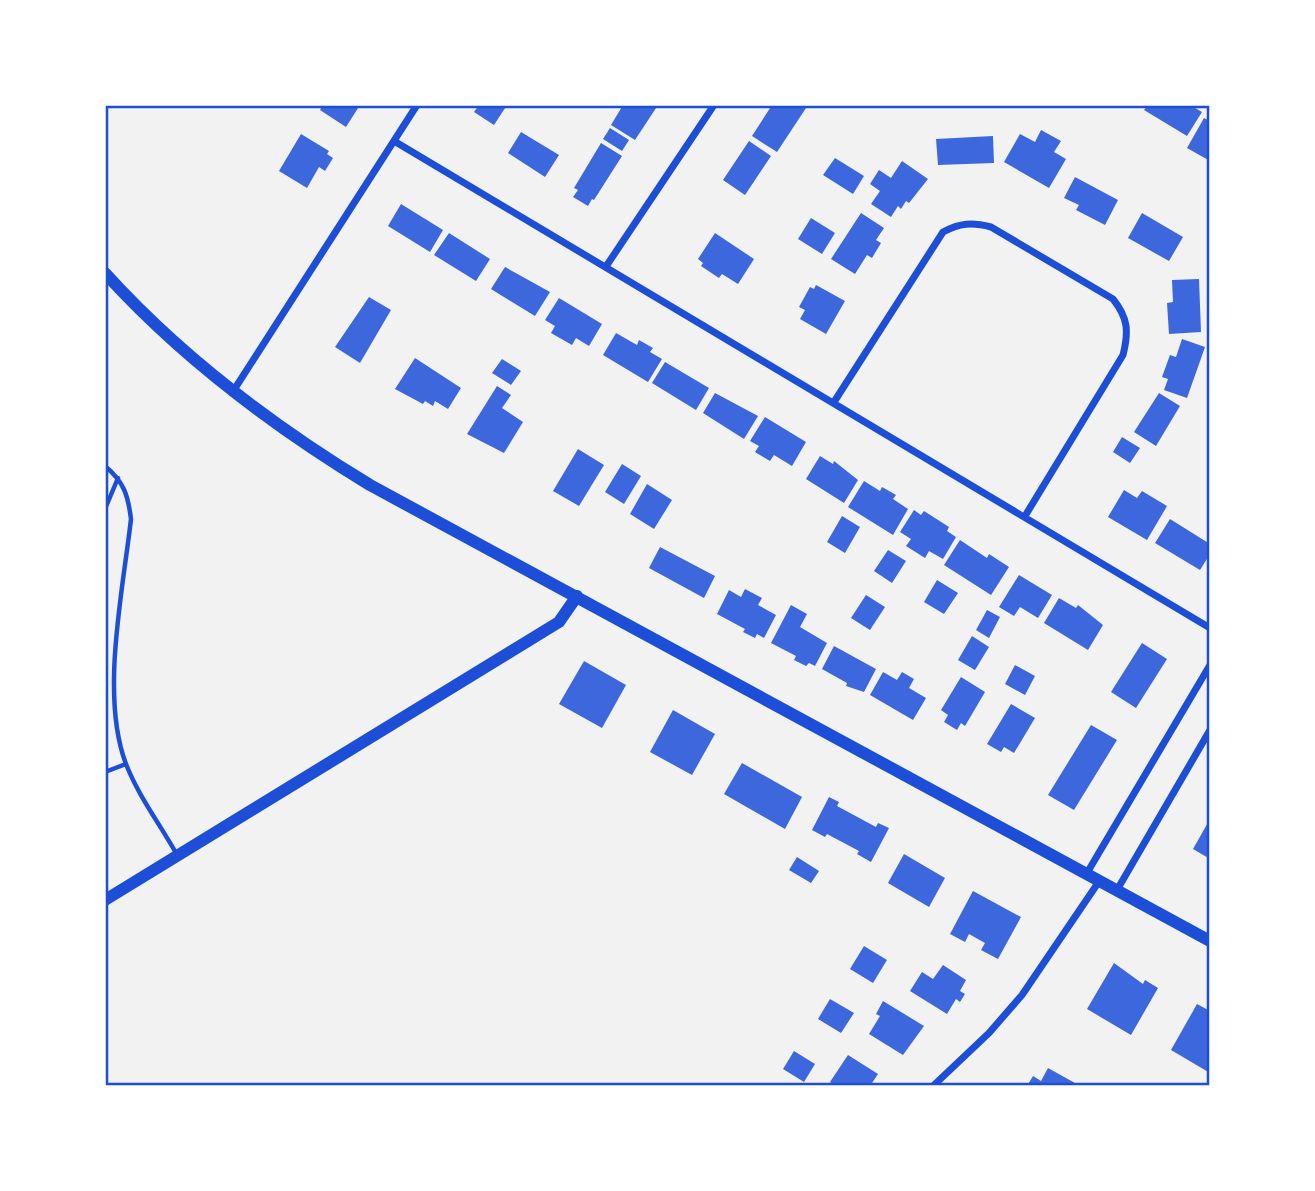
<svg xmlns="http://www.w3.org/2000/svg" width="1315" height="1191" viewBox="0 0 1315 1191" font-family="'PT Sans',sans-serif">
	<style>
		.building { fill: #3d67dc }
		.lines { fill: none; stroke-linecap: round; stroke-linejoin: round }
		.service { stroke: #1d4ed8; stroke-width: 4.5 }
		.minor { stroke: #1d4ed8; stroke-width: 7 }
		.tertiary { stroke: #1d4ed8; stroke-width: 12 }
		.neatline { fill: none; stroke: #1d4ed8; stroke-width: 2.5 }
	</style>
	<rect width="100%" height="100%" fill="#f2f2f2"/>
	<path class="building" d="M323,105H360L346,127L320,110Z
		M479,105H507L494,125L474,112Z
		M623,105H658L635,140L611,125Z
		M772,105L806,108L777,152L752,136Z
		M1148,105H1190L1202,112L1187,136L1144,110Z
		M1204,118L1210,121V161L1187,148Z
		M610,128L629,140L622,151L603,139Z
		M1041,130L1061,141L1054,152L1066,159L1049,188L1004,162L1020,134L1035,142Z
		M521,132L559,155L545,177L508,153Z
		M301,134L329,151L327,154L333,158L325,171L319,167L307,188L279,171Z
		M993,136L994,163L938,165L936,139Z
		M749,141L771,156L745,195L723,180Z
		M601,143L622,156L594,200L592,199L588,206L573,197L578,190L574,188Z
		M835,158L864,176L853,194L823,175Z
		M902,161L928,179L909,203L906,201L901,209L898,206L891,217L871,204L880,191L870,184L879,170L891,178Z
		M1075,177L1118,200L1105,225L1076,210L1079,205L1064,198Z
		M401,204L443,230L430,252L388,226Z
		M861,213L884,228L876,240L881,243L872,258L867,255L855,274L831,259Z
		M1142,213L1183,237L1169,261L1128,238Z
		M811,218L835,233L822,254L798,239Z
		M449,233L490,259L476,281L434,255Z
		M715,233L754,259L738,284L722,274L719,278L701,266L703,263L698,259Z
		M505,267L550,292L535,316L491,289Z
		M1199,279L1201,332L1169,334L1167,303L1173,302L1172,280Z
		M816,285L845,301L826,334L800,319L805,310L799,307L810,287L814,289Z
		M369,297L391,310L360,363L335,347Z
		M559,298L602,324L589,346L576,338L572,345L551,333L555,326L545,320Z
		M616,333L637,345L639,340L653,348L650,352L662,359L648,382L603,355Z
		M1182,339L1205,347L1187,398L1164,390L1168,379L1162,377L1170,355L1176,357Z
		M415,358L461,388L448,409L435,401L433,406L425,401L423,404L395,389Z
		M502,359L521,371L511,385L492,373Z
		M665,362L709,388L696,410L652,383Z
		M497,386L511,395L502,408L523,422L504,453L467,434Z
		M715,393L758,416L744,439L703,413Z
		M1159,393L1180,406L1156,446L1134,432Z
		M765,417L806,442L792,466L774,455L770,461L755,452L759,446L750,441Z
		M1122,437L1140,448L1130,463L1113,452Z
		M578,449L604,465L579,506L553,491Z
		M820,456L833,464L834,461L858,480L844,503L806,479Z
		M622,464L641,476L624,504L605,492Z
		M864,481L880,491L882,487L896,495L893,499L908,509L893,535L848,507Z
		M647,484L672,500L654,529L630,514Z
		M1124,490L1137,498L1142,491L1167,506L1147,540L1108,517Z
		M914,510L921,515L924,511L949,527L947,531L956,537L943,559L929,551L925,558L906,546L911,539L900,532Z
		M842,516L860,527L845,553L827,542Z
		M1170,519L1210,544V554L1200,570L1155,543Z
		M960,540L987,558L989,554L1009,567L991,595L944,565Z
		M660,547L715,576L704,598L649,568Z
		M888,550L906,561L892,583L874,571Z
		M1019,575L1052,595L1038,618L1020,607L1014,616L999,607Z
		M937,580L958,593L944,614L924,602Z
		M745,589L762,598L758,605L776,615L764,638L757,634L755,638L743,632L745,629L717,614L729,590L741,597Z
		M866,595L885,607L870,630L851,618Z
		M1059,598L1076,608L1078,605L1103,625L1088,650L1044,623Z
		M791,605L807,614L800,627L827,643L815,666L809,663L806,666L794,660L796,656L771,643Z
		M987,610L1000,617L989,638L976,630Z
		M972,636L989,647L975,670L958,660Z
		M1142,643L1167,659L1136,708L1111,692Z
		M834,646L876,669L864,692L846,686L847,683L822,669Z
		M584,661L626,685L602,728L559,704Z
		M1015,665L1035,676L1025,695L1005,684Z
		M883,672L897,680L902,672L914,679L909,688L926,698L913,720L870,695Z
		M961,677L985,692L965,726L961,723L957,730L944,722L948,715L941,710Z
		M1011,704L1035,718L1014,753L1004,747L1001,752L987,744Z
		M673,710L715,734L692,775L650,752Z
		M1091,725L1117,740L1074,810L1048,795Z
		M742,763L802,797L785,829L724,794Z
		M829,797L839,802L837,806L876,827L878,823L889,828L871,862L857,854L859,851L827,834L825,837L812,830Z
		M1210,819V859L1193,849Z
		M904,854L945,878L929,907L888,883Z
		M797,857L819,871L811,883L789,870Z
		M973,891L1021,917L998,959L981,950L985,943L969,934L965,942L950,934Z
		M864,946L887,960L873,983L850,969Z
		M1114,963L1143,984L1145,980L1158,988L1131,1035L1087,1009Z
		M943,965L966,980L960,991L965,994L960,1002L956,999L947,1014L910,991L922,972L933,979Z
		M830,999L854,1013L841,1033L818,1019Z
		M883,1001L924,1026L903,1055L869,1034L880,1016L876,1014Z
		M1197,1004L1210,1011V1073L1171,1050Z
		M794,1051L815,1064L804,1082L783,1069Z
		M848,1055L878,1074L870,1086H836L830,1082Z
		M1048,1068L1075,1083L1073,1086H1027L1033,1076L1041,1081Z"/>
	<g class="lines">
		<path class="service" d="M105,466C124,482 128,495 131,519C123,590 100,696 126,764C138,795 159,823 176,853
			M105,509L118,478
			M105,772L126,764"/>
		<path class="minor" d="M394,141L1210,628
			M607,265L714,105
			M232,393L417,105
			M834,402L943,232C960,223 972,222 991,227L1113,299C1128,318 1129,331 1123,355L1025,516
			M1087,873L1210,665
			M1117,890L1210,730
			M933,1086L989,1033L1022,995L1100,880"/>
		<path class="tertiary" d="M105,273C182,358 273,426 370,485L1210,941
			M105,900L559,622L577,596"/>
	</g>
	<rect width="1315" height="1191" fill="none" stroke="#ffffff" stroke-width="214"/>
	<rect x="107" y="107" width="1101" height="977" class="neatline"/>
</svg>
